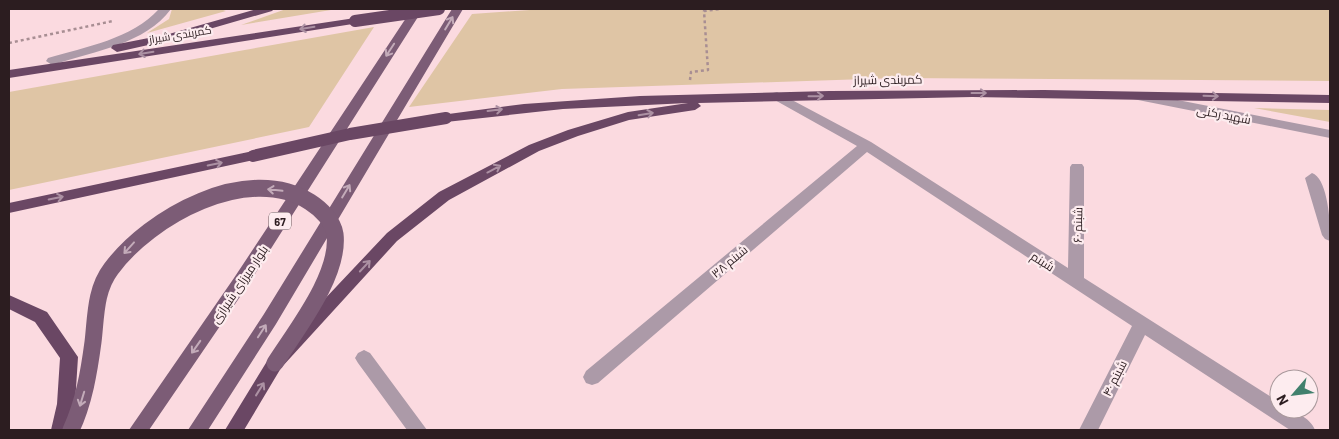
<svg xmlns="http://www.w3.org/2000/svg" width="1339" height="439" viewBox="0 0 1339 439" font-family="Barlow,Cairo,sans-serif">
	<style>
		.green { fill: #dfc5a5 }
		.lines { fill: none; stroke-linecap: round; stroke-linejoin: round }
		.path { stroke: #a88e93; stroke-width: 2.5; stroke-dasharray: 3 3; stroke-linecap: butt }
		.minor { fill: #ac9aa8; fill-rule: evenodd }
		.major { fill: #7c5c76; fill-rule: evenodd }
		.highway { fill: #6a4764; fill-rule: evenodd }
		.major-bridge-far1 { stroke: #7c5c76; stroke-width: 12 }
		.major-bridge { stroke: #7c5c76; stroke-width: 17 }
		.highway-bridge { stroke: #6a4764; stroke-width: 12 }
		.oneway { stroke: #c3abb9 }
		.oneway2 { stroke: #ac91a3 }
		.labels { text-anchor: middle; dominant-baseline: central; stroke-width: 4.5; stroke-linejoin: round; paint-order: stroke }
		.far-street-label { font-size: 11px; fill: #2c1d20; stroke: #fdecef }
		.shield { fill: #fdecef; stroke: #6b5b5e; stroke-width: 1 }
		.shield-label { font-size: 11px; font-weight: bold; fill: #2c1d20 }
		.street-label { font-size: 12px; fill: #2c1d20; stroke: #fdecef }
	</style>
	<rect width="100%" height="100%" fill="#fbdae0"/>
	<path class="green" d="M172,9H220L226,11L147,33L169,19Z
		M286,9H337L241,25Z
		M544,9H1330V81L896,78L562,89L409,107L472,14Z
		M374,27L309,127L9,190V92Z
		M1254,108L1330,110V122Z"/>
	<g class="lines">
		<path class="path" d="M9,43L113,21
			M690,80L691,72L708,70L704,11L720,9"/>
		<path class="minor" d="M159,9H171C145,44 95,51 56,64L52,65L46,61L48,58C85,47 132,39 159,9Z
			M777,92L871,142L1068,268L1070,167L1072,164H1082L1084,167V278L1279,402V409C1292,409 1310,417 1315,430H1290L1145,335L1098,430H1079L1132,326L867,152L598,383L592,385L586,383L583,377L586,371L857,146L773,99L771,96L773,93Z
			M1137,92L1330,130V138L1133,99L1131,96L1133,93Z
			M1312,173C1328,178 1331,226 1330,241L1325,239L1322,235L1305,178Z
			M364,350L370,353L427,430H407L358,363L355,358L358,353Z"/>
		<path class="major" d="M412,9H423L246,288L149,430H129L234,278Z
			M452,9H463L276,324L208,430H188L264,314Z"/>
		<path class="highway" d="M257,9H274L272,11L175,39L117,52L111,48L113,45L169,34Z
			M355,18L359,19V23L9,78V70Z
			M1044,90L1330,95V103L972,97L698,103L701,106L695,110L629,120L578,136L539,151L449,200L397,241L281,368L244,430H225L269,358L387,233L439,192L529,145L568,130L628,112L688,103L563,109L446,122L439,118L441,115L524,104L640,96L829,91Z
			M253,151L260,156L258,159L9,213V203Z
			M9,295L47,312L78,357L75,404L69,430H51L57,404L60,358L35,322L9,309Z"/>
		<path class="major-bridge-far1" d="M248,190H272"/>
		<path class="major-bridge" d="M71,430C84,402 89,372 93,342C96,317 95,290 111,269C149,217 248,162 310,202C321,209 333,221 335,234C340,275 296,330 275,363"/>
		<path class="highway-bridge" d="M355,21L439,9
			M253,156L350,134L446,118"/>
	</g>
	<defs><path id="oneway-shaft" d="M-6 0H5M1.5-3L5.5 0L1.5 3" fill="none" stroke-width="1.6" stroke-linecap="round" stroke-linejoin="round" transform="scale(1.25)"/></defs>
	<g class="oneway">
		<use href="#oneway-shaft" transform="translate(449 23) rotate(-59)"/>
		<use href="#oneway-shaft" transform="translate(390 50) rotate(123)"/>
		<use href="#oneway-shaft" transform="translate(275 190) rotate(-174)"/>
		<use href="#oneway-shaft" transform="translate(346 191) rotate(-59)"/>
		<use href="#oneway-shaft" transform="translate(129 248) rotate(132)"/>
		<use href="#oneway-shaft" transform="translate(262 331) rotate(-57)"/>
		<use href="#oneway-shaft" transform="translate(196 347) rotate(125)"/>
		<use href="#oneway-shaft" transform="translate(82 399) rotate(107)"/>
	</g>
	<g class="oneway2">
		<use href="#oneway-shaft" transform="translate(307 28) rotate(171)"/>
		<use href="#oneway-shaft" transform="translate(146 53) rotate(171)"/>
		<use href="#oneway-shaft" transform="translate(979 93)"/>
		<use href="#oneway-shaft" transform="translate(816 96) rotate(-1)"/>
		<use href="#oneway-shaft" transform="translate(1211 96) rotate(2)"/>
		<use href="#oneway-shaft" transform="translate(495 110) rotate(-7)"/>
		<use href="#oneway-shaft" transform="translate(646 114) rotate(-9)"/>
		<use href="#oneway-shaft" transform="translate(215 164) rotate(-12)"/>
		<use href="#oneway-shaft" transform="translate(494 169) rotate(-28)"/>
		<use href="#oneway-shaft" transform="translate(56 198) rotate(-12)"/>
		<use href="#oneway-shaft" transform="translate(365 266) rotate(-47)"/>
		<use href="#oneway-shaft" transform="translate(260 389) rotate(-58)"/>
	</g>
	<g class="labels">
		<g class="far-street-label">
			<text transform="translate(180 34) rotate(-9)">کمربندی شیراز</text>
		</g>
		<rect class="shield" x="269" y="212.5" width="22" height="17" rx="4"/>
		<g class="shield-label">
			<text x="280" y="221">67</text>
		</g>
		<g class="street-label">
			<text transform="translate(888 79) rotate(-1)">کمربندی شیراز</text>
			<text transform="translate(1224 114) rotate(11)">شهید رکنی</text>
			<text transform="translate(1077 225) rotate(-89)">۶۰ شبنم</text>
			<text transform="translate(729 261) rotate(-40)">شبنم ۳۸</text>
			<text transform="translate(1043 261) rotate(33)">شبنم</text>
			<text transform="translate(239 284) rotate(-56)">بلوار میرزای شیرازی</text>
			<text transform="translate(1114 378) rotate(-63)">شبنم ۴۰</text>
		</g>
	</g>
	<rect width="1339" height="439" fill="none" stroke="#2c1d20" stroke-width="20"/>
	<g transform="translate(1294 394) rotate(242)"><circle r="24" fill="#fdecef" stroke="#a9999c"/>
	<path d="M0-4L9 19L0 12L-9 19Z" fill="#41806d"/>
	<text y="-8" font-size="14" font-weight="bold" text-anchor="middle" fill="#2c1d20">N</text>
	</g>
</svg>
